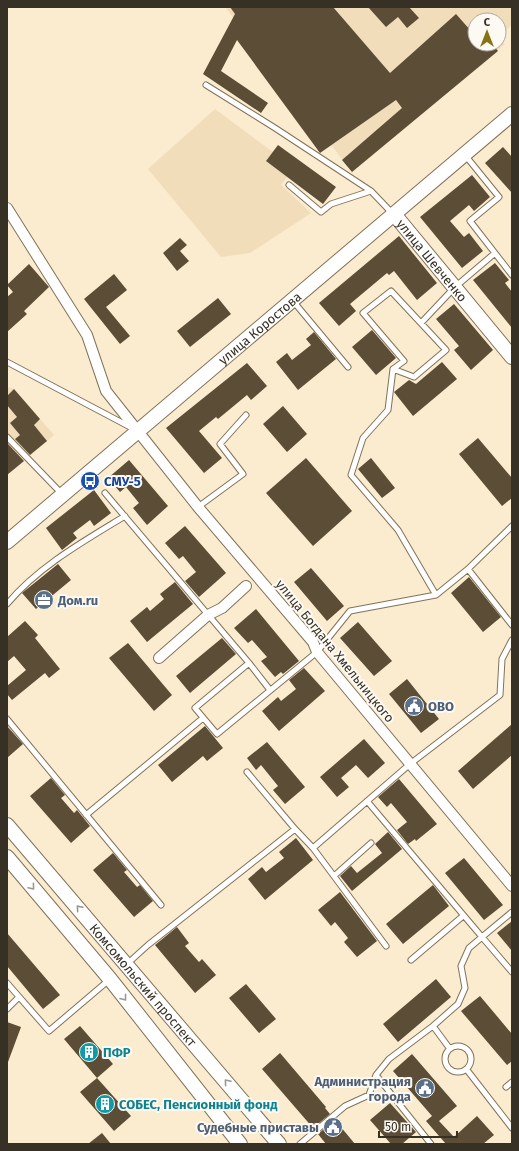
<svg xmlns="http://www.w3.org/2000/svg" width="519" height="1151" viewBox="0 0 519 1151" font-family="'Fira Sans',sans-serif">
	<style>
		.built { fill: #f2ddbb }
		.building { fill: #5b4d36 }
		.lines { fill: none; stroke-linecap: round; stroke-linejoin: round }
		.lane-casing { stroke: #81735a; stroke-width: 7 }
		.street-casing { stroke: #81735a; stroke-width: 12 }
		.secondary-casing { stroke: #81735a; stroke-width: 16 }
		.lane { stroke: #fff; stroke-width: 5 }
		.street { stroke: #fff; stroke-width: 10 }
		.secondary { stroke: #fff; stroke-width: 14 }
		.oneway { stroke: #9a9892 }
		.labels { text-anchor: middle; dominant-baseline: central; stroke-width: 4; stroke-linejoin: round; paint-order: stroke }
		.street-label { font-size: 13px; fill: #363025; stroke: #fdfaf4 }
		.transit-label { font-size: 13px; font-weight: bold; fill: #164399; stroke: #fdfaf4; text-anchor: start }
		.service-label { font-size: 13px; font-weight: bold; fill: #4e5e75; stroke: #fdfaf4; text-anchor: start }
		.culture-label { font-size: 13px; font-weight: bold; fill: #0d838f; stroke: #fdfaf4; text-anchor: start }
	</style>
	<rect width="100%" height="100%" fill="#fbebcf"/>
	<path class="built" d="M225,7H512V25L499,36V20H475V44H499V38L505,44L352,172Z
		M215,109L273,152L266,161L287,177L281,185L311,213L250,253L221,257L148,169Z
		M7,387L14,389L54,435L7,475Z"/>
	<path class="building" d="M230,7H333L390,73L456,14L471,31L475,27V44H492L498,51L352,172L342,160L402,108L396,100L320,153L237,40L221,71L268,103L261,113L203,74L235,14Z
		M368,7H409L419,18L407,28L398,17L386,27Z
		M278,145L336,187L323,204L266,161Z
		M503,147L512,157V193L485,163Z
		M472,175L490,197L474,211L469,205L450,221L464,237L469,233L483,251L462,268L420,217Z
		M399,236L437,283L417,300L394,271L389,275L387,273L350,304L356,311L339,326L319,303Z
		M180,238L187,245L180,251L189,261L177,271L163,253Z
		M495,263L509,280L505,283L512,292V328L473,280Z
		M29,264L49,287L24,311L27,314L7,332V297L13,292L7,285Z
		M114,274L127,290L106,307L130,336L120,344L84,299Z
		M218,298L231,314L190,347L177,331Z
		M454,304L493,350L471,370L454,350L459,346L436,319Z
		M372,330L396,358L376,375L352,347Z
		M314,332L336,359L298,390L276,362L287,353L292,360L311,345L306,339Z
		M442,362L457,379L413,416L394,392L409,380L416,384Z
		M247,363L267,386L251,400L247,395L218,419L216,417L199,431L222,458L204,473L166,428Z
		M14,389L40,419L34,425L47,441L30,455L15,439L20,435L10,423L17,417L7,405V396Z
		M283,406L307,434L287,452L263,424Z
		M478,438L512,478V498L502,506L459,454Z
		M8,444L24,461L7,475V445Z
		M306,458L352,511L313,546L266,493Z
		M371,458L395,488L382,498L358,469Z
		M129,460L168,506L147,525L133,508L139,503L126,487L120,492L108,478Z
		M94,490L111,513L94,526L90,520L73,533L77,538L62,550L46,528Z
		M185,526L226,573L199,597L185,581L196,572L183,556L179,559L165,543Z
		M58,564L71,580L36,609L22,593Z
		M311,568L344,606L327,621L294,582Z
		M469,577L501,617L483,632L451,593Z
		M175,582L193,604L147,642L130,621L147,607L150,611L164,599L160,594Z
		M256,609L299,661L283,674L281,672L275,677L261,661L267,657L252,640L248,643L234,628Z
		M25,621L38,635L35,638L60,669L49,678L45,673L12,700L7,694V686L26,670L14,656L7,662V637Z
		M358,622L392,661L374,676L340,638Z
		M222,638L236,654L190,693L176,676Z
		M128,643L172,695L154,711L109,658Z
		M304,668L325,691L279,731L262,711L278,697L281,701L296,689L289,680Z
		M407,679L439,719L421,733L389,694Z
		M512,724V755L473,789L458,771Z
		M7,726L23,744L7,758Z
		M205,726L223,748L207,761L203,756L172,782L158,765Z
		M364,739L385,763L368,778L356,765L341,778L349,787L337,797L320,777Z
		M267,742L305,787L285,804L273,790L278,786L261,765L256,770L247,758Z
		M51,778L65,795L61,798L74,813L77,810L90,826L71,843L30,796Z
		M399,779L437,824L416,841L415,839L408,844L397,830L407,822L391,803L387,807L378,797Z
		M388,832L402,849L352,891L340,876L351,866L357,873L382,853L375,844Z
		M296,838L313,860L265,900L248,879L262,867L266,872L284,858L279,852Z
		M113,853L127,870L124,872L137,887L140,885L153,901L134,917L93,870Z
		M464,858L503,905L484,920L445,873Z
		M433,885L449,906L403,944L386,924Z
		M340,892L377,941L357,957L344,942L348,938L335,922L331,926L318,910Z
		M512,921V951L497,933Z
		M177,927L189,943L185,946L199,962L202,959L216,975L195,993L155,945Z
		M7,933L60,995L43,1009L7,966Z
		M436,979L451,997L398,1042L383,1024Z
		M246,984L276,1019L259,1033L229,998Z
		M480,996L512,1034V1061L507,1065L461,1011Z
		M7,1022L21,1027L8,1062H7Z
		M80,1026L113,1064L97,1078L64,1039Z
		M280,1053L326,1107L325,1108L330,1114L313,1128L262,1069Z
		M412,1054L457,1106L439,1121L454,1137L477,1116L494,1135L483,1144H446L426,1121L432,1116L393,1071Z
		M97,1078L131,1116L114,1131L80,1092Z
		M390,1103L416,1132L402,1144H391L370,1120Z
		M335,1120L355,1144H326L318,1134Z
		M102,1133L111,1144H88Z"/>
	<g class="lines">
		<defs>
			<path id="lane" d="M206,85L275,128L371,191L393,214
				M465,155L499,197L470,221L512,275
				M289,185L321,212L331,204L371,191
				M293,301L348,367
				M421,323L455,287L495,253
				M7,362L132,428
				M393,369L414,377L446,350L391,291L363,313L404,361L393,369L388,410L363,438L351,475L398,530L436,595
				M7,437L62,494
				M105,493L249,663L195,708L217,734L317,652L350,611L436,595L468,569L512,526
				M198,507L243,474L220,444L246,415
				M468,569L512,625
				M7,604C39,566 84,541 125,516
				M249,663L270,690
				M7,719L161,905
				M247,772L295,829
				M367,801L482,937L469,948L461,966L465,988L458,1004L433,1026L389,1059L376,1075L431,1144
				M86,815L203,718
				M313,848L386,946
				M334,876L371,843
				M512,912L482,937L512,972
				M411,960L463,916
				M127,964L148,945L295,829L313,848L410,764L500,695L502,659L512,640
				M7,983L49,1031L109,980
				M7,1009L19,997
				M433,1026L450,1049
				M445 1059a13 13 0 1 1 26 0a13 13 0 1 1-26 0Z
				M467,1070L512,1128
				M506,1087L512,1082
				M300,1144L345,1106L369,1095L376,1075"/>
			<path id="street" d="M7,208L87,335L106,391L198,507L313,642L317,652L512,886
				M159,658L208,615L222,608L246,586"/>
			<g id="secondary">
				<path id="s1" d="M394,214L512,357"/>
				<path id="s2" d="M7,542L512,114"/>
				<path id="s3" d="M7,825L279,1144"/>
				<path d="M7,857L110,979L240,1144"/>
			</g>
		</defs>
		<use href="#lane" class="lane-casing"/>
		<use href="#street" class="street-casing"/>
		<use href="#secondary" class="secondary-casing"/>
		<use href="#lane" class="lane"/>
		<use href="#street" class="street"/>
		<use href="#secondary" class="secondary"/>
	</g>
	<defs><path id="oneway-chevron" d="M-2-3.5L2.5 0L-2 3.5" fill="none" stroke-width="1.6" stroke-linecap="round" stroke-linejoin="round"/></defs>
	<g class="oneway">
		<use href="#oneway-chevron" transform="translate(32 887) rotate(50)"/>
		<use href="#oneway-chevron" transform="translate(79 908) rotate(-131)"/>
		<use href="#oneway-chevron" transform="translate(124 998) rotate(52)"/>
		<use href="#oneway-chevron" transform="translate(227 1082) rotate(-130)"/>
	</g>
	<defs>
		<symbol id="bus-disc" viewBox="-11 -11 22 22"><circle r="9.5" fill="#1a4fb4" stroke="#fdfaf4"/><path d="M-5-6H5V4H4V6H2V4H-2V6H-4V4H-5ZM-3.5-4V0h7V-4ZM-3.5 1.2v1.5H-2V1.2ZM2 1.2v1.5H3.5V1.2Z" fill="#fff"/></symbol>
		<symbol id="office-disc" viewBox="-11 -11 22 22"><circle r="9.5" fill="#5c6f8a" stroke="#fdfaf4"/><path d="M-6-3h4V-5.5h4V-3h4V5H-6ZM-1-4.5V-3h2v-1.5ZM-6 0V1H6V0Z" fill="#fff"/></symbol>
		<symbol id="civic-disc" viewBox="-11 -11 22 22"><circle r="9.5" fill="#5c6f8a" stroke="#fdfaf4"/><path d="M-.6-6.5H3V-4.5H.6V-3L4-1V1h2V6H-6V1h2V-1L-.6-3ZM-1.2 2.5V6h2.4V2.5Z" fill="#fff"/></symbol>
		<symbol id="building-disc" viewBox="-11 -11 22 22"><circle r="9.5" fill="#0f9aa8" stroke="#fdfaf4"/><path d="M-4-6H4V6H1V3H-1V6H-4ZM-2.5-4.3h1.7v1.8h-1.7ZM.8-4.3h1.7v1.8H.8ZM-2.5-1h1.7V.8h-1.7ZM.8-1h1.7V.8H.8Z" fill="#fff"/></symbol>
	</defs>
	<g fill-rule="evenodd">
		<use href="#bus-disc" x="79" y="470" width="22" height="22"/>
		<use href="#office-disc" x="33" y="589" width="22" height="22"/>
		<use href="#civic-disc" x="403" y="695" width="22" height="22"/>
		<use href="#building-disc" x="78" y="1041" width="22" height="22"/>
		<use href="#civic-disc" x="414" y="1077" width="22" height="22"/>
		<use href="#building-disc" x="94" y="1093" width="22" height="22"/>
		<use href="#civic-disc" x="322" y="1116" width="22" height="22"/>
	</g>
	<g class="labels">
		<g class="street-label">
			<text stroke="none"><textPath href="#s1" startOffset="60">улица Шевченко</textPath></text>
			<text stroke="none"><textPath href="#s2" startOffset="331">улица Коростова</textPath></text>
			<text transform="translate(335 651) rotate(51)">улица Богдана Хмельницкого</text>
			<text stroke="none"><textPath href="#s3" startOffset="210">Комсомольский проспект</textPath></text>
		</g>
		<g class="transit-label">
			<text x="104" y="481">СМУ-5</text>
		</g>
		<g class="service-label">
			<text x="58" y="600">Дом.ru</text>
			<text x="428" y="706">ОВО</text>
			<text x="411" y="1081" text-anchor="end">Администрация<tspan x="411" dy="15">города</tspan></text>
			<text x="319" y="1127" text-anchor="end">Судебные приставы</text>
		</g>
		<g class="culture-label">
			<text x="103" y="1052">ПФР</text>
			<text x="119" y="1104">СОБЕС, Пенсионный фонд</text>
		</g>
	</g>
	<rect width="519" height="1151" fill="none" stroke="#363025" stroke-width="16"/>
	<g transform="translate(487 32)"><circle r="19" fill="#fdfaf4" stroke="#ada9a1"/>
	<path d="M0-3L7 15L0 10L-7 15Z" fill="#877316"/>
	<text y="-6" font-size="11" font-weight="bold" text-anchor="middle" fill="#363025">С</text>
	</g>
	<path d="M379 1131v6h78v-6" fill="none" stroke="#363025" stroke-width="2"/>
	<text x="385" y="1131" font-size="12" fill="#363025" stroke="#fdfaf4" stroke-width="3" paint-order="stroke">50 m</text>
</svg>
